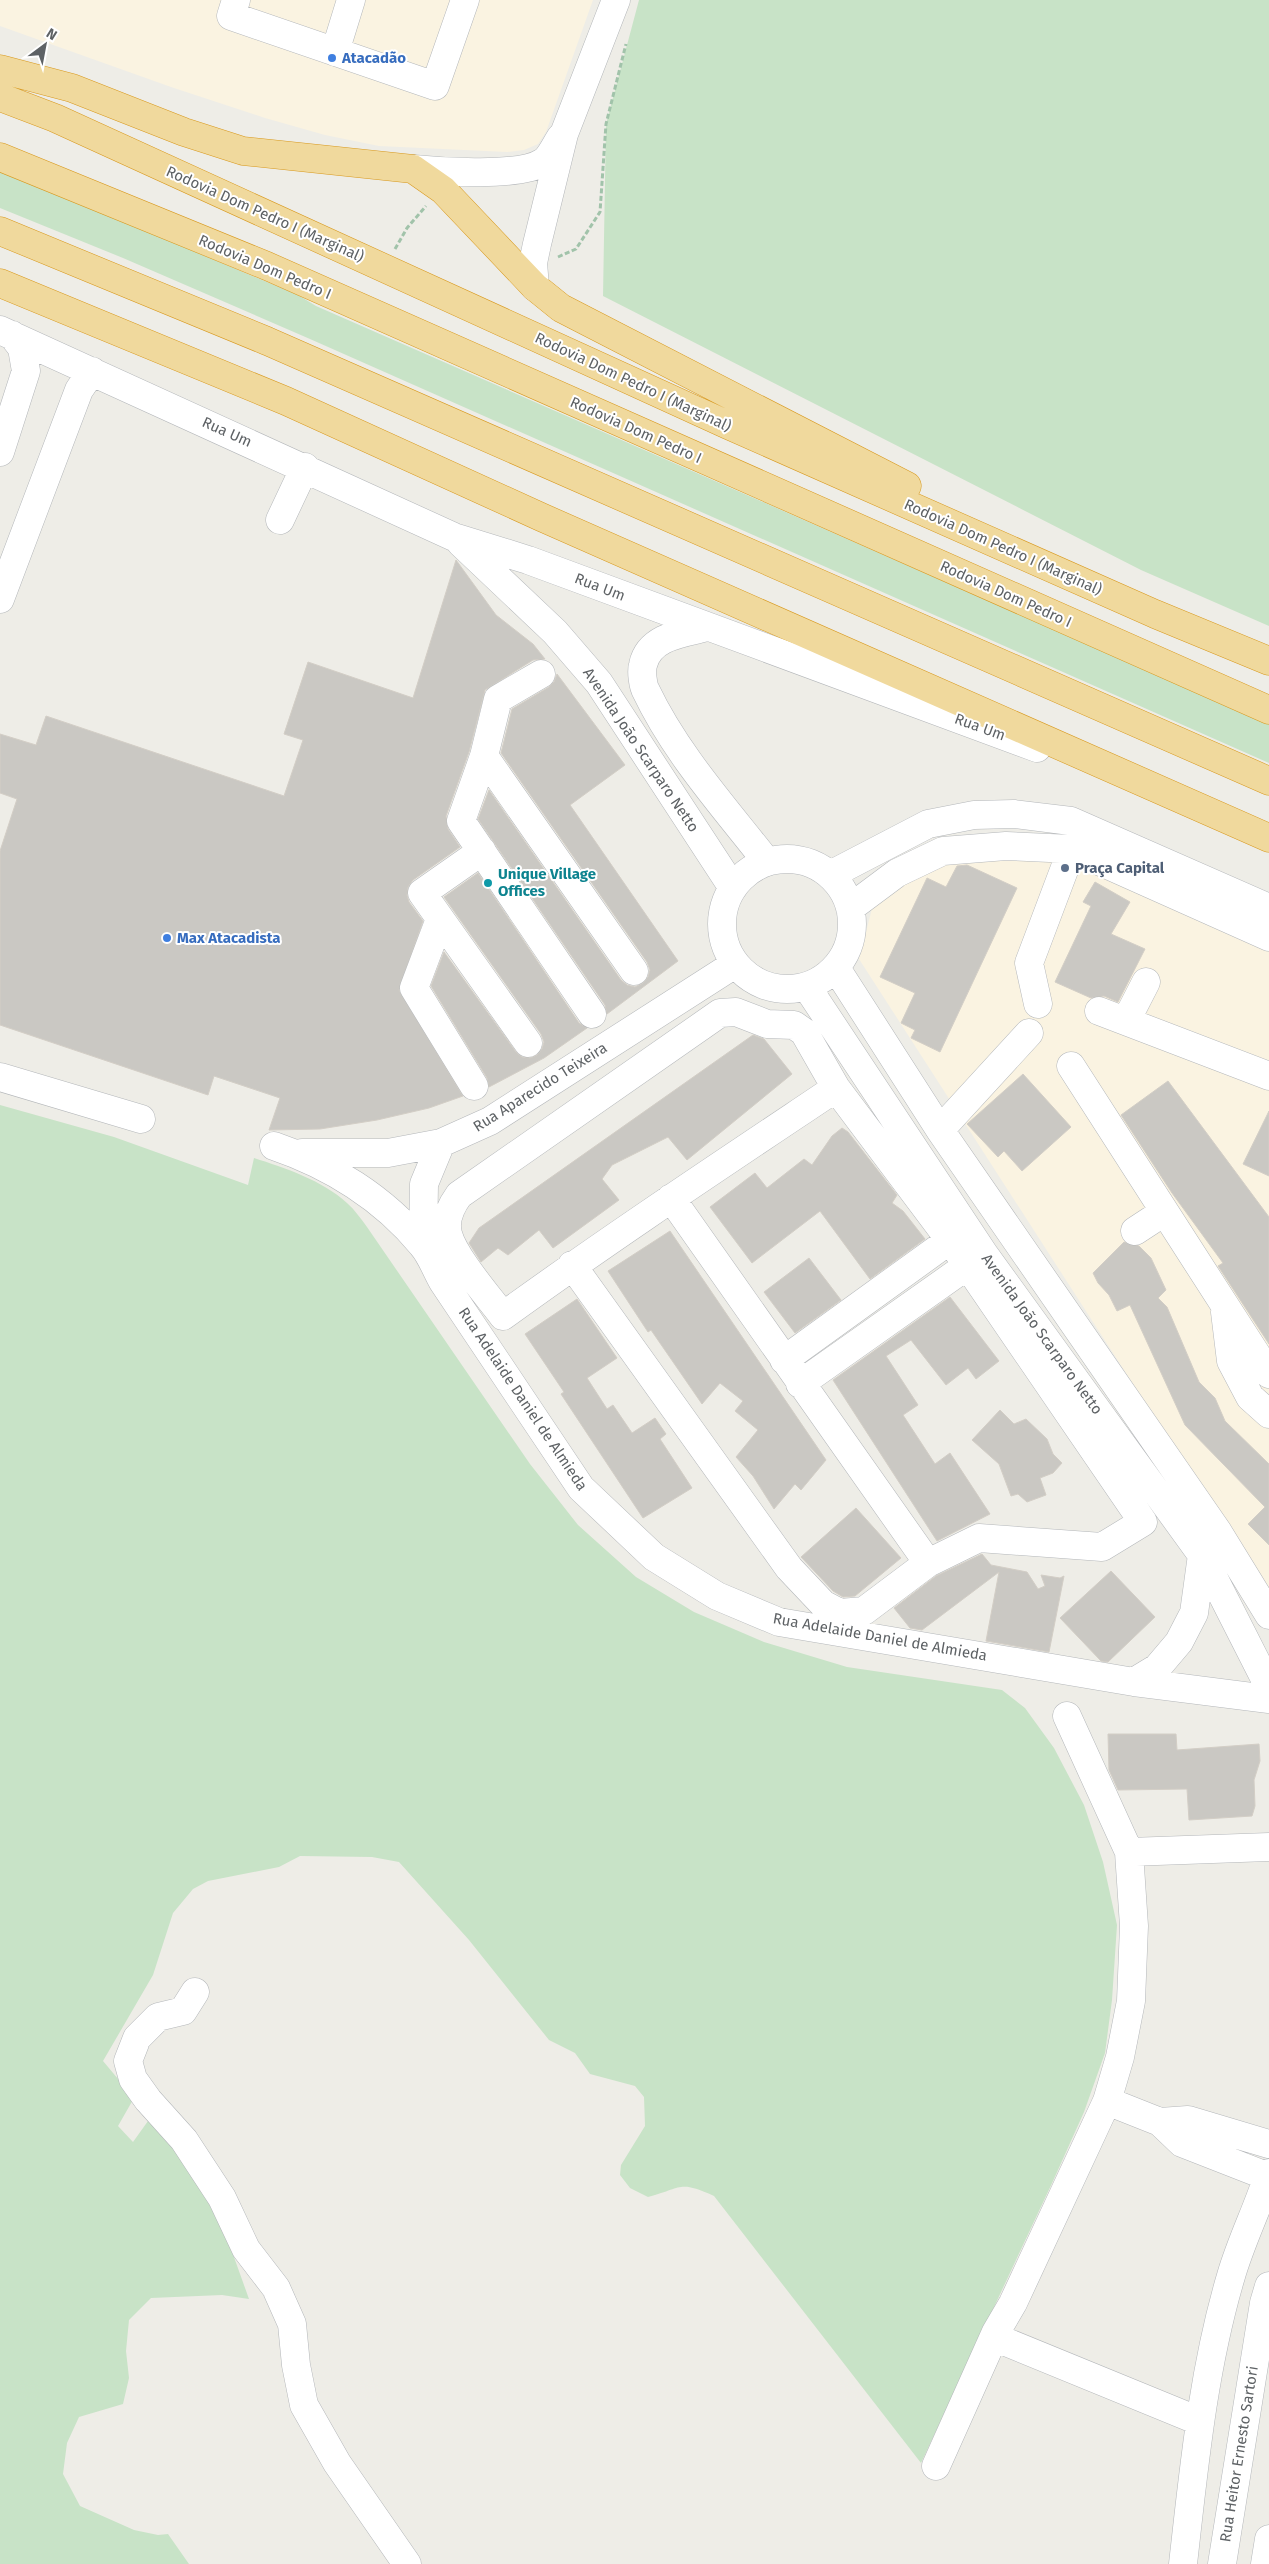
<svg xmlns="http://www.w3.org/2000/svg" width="1269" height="2564" viewBox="0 0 1269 2564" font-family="'Fira Sans',sans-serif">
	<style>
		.commercial { fill: #faf3e1 }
		.green { fill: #c8e3c7 }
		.building { fill: #cac8c3; stroke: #d3cec6 }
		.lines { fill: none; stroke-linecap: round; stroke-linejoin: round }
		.minor-casing { stroke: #b4b7ba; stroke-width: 29 }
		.highway-casing { stroke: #d8991e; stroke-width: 29 }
		.path { stroke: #a1c3aa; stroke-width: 3; stroke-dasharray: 5 2.5; stroke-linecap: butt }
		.minor { stroke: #fff; stroke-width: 28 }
		.highway { stroke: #f0d99d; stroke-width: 28 }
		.shop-dot { fill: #3f7fe0; stroke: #fff; stroke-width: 2 }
		.service-dot { fill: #5c6f8a; stroke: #fff; stroke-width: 2 }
		.culture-dot { fill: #0f9aa8; stroke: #fff; stroke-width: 2 }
		.labels { text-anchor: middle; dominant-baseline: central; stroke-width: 4; stroke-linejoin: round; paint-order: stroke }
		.shop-label { font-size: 15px; font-weight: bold; fill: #366cbe; stroke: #fff; text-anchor: start }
		.street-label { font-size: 15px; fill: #5e6265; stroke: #fff }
		.service-label { font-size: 15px; font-weight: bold; fill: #4e5e75; stroke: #fff; text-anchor: start }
		.culture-label { font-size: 15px; font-weight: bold; fill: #0d838f; stroke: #fff; text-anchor: start }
	</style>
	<rect width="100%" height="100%" fill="#eeede7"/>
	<path class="commercial" d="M0,0H593L546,132L538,144L524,150L507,152L379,146L325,135L265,118L171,87L0,26Z
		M946,860H1076L1269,945V1595L859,959L875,897Z"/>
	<path class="green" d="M639,0H1269V626L1141,570L603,296L606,124Z
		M0,170L298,295L316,306L1269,724V763L310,339L123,258L0,208Z
		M0,1105L114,1137L248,1185L254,1158C285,1168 322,1180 347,1203C355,1210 361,1219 367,1227L530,1464L578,1525L636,1577L694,1612L764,1642L847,1667L1002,1690L1025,1708L1054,1748L1084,1805L1103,1862L1117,1925L1112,2000L1105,2053L1084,2112L1053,2181L921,2463L714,2196C678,2180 683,2188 648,2197L630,2188L620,2175L621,2165L645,2126L644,2097L635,2086L590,2074L575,2053L549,2040L469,1940L399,1862L372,1857L300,1856L279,1867L208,1881L193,1889L173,1913L153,1975L103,2061L134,2098L118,2126L133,2142L148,2121L190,2164L211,2193L249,2299L222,2295L151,2298L129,2320L126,2351L129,2378L123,2404L79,2417L67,2443L63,2474L80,2506L134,2530L158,2535L168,2534L189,2564H0Z"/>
	<path class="building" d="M456,560L496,615L533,644L545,659L533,660L485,690L469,752L446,816L448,829L460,847L413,880L408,887L407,895L409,902L423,921L399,990L463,1096L429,1108L377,1120L320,1129L269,1130L280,1098L214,1076L208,1095L0,1025V851L17,799L0,793V734L36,745L46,716L284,796L303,740L284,734L308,662L413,698Z
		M557,674L625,765L570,805L678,961L607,1014L605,1005L478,819L489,790L621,980L627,985L635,987L643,983L648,977L650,970L647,962L501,753L512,709L549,687L554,682Z
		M967,865L1017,888L940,1052L911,1038L915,1030L901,1023L915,993L880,977L927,878L946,887L957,866Z
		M478,873L579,1023L587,1028L544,1058L489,1087L487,1078L431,986L444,952L516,1052L522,1057L530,1058L537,1055L542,1049L544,1042L541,1034L444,897Z
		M1095,882L1130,902L1111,934L1145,949L1118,1002L1104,996L1091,998L1055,982L1091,906L1083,902Z
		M753,1035L764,1039L792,1074L687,1160L668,1137L612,1165L602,1179L619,1200L553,1248L539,1230L508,1255L498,1248L481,1262L469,1243L479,1228Z
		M1023,1074L1071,1127L1022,1171L1004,1151L998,1157L967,1124Z
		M1168,1081L1269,1217V1344L1218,1266L1223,1263L1172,1193L1121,1115Z
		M1269,1111V1176L1243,1164Z
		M842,1128L848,1132L897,1195L892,1203L903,1211L925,1239L870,1279L820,1211L752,1263L710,1207L755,1173L767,1188L804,1159L812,1165L832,1136Z
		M670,1231L826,1460L801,1490L795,1484L774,1509L753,1476L736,1457L758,1430L735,1411L743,1401L720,1383L702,1404L651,1330L648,1332L608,1271Z
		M1124,1242L1139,1246L1151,1258L1166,1290L1158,1298L1167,1307L1199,1382L1215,1398L1225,1421L1269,1464V1545L1248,1524L1265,1507L1185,1425L1130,1305L1117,1311L1109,1295L1098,1283L1093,1273Z
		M809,1258L841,1300L795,1333L764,1292Z
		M950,1297L999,1361L976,1379L968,1368L946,1385L911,1340L886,1356L918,1405L903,1415L935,1464L950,1453L990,1514L937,1541L833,1380Z
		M577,1299L617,1358L587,1378L607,1409L613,1405L632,1433L655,1418L666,1434L660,1439L692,1488L643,1518L561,1394L564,1392L525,1334Z
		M1000,1410L1014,1424L1026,1419L1047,1439L1053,1454L1062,1463L1053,1473L1040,1478L1046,1495L1027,1502L1018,1494L1011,1496L999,1464L972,1440Z
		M856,1508L901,1558L855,1596L843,1597L833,1591L801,1557Z
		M982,1554L991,1565L1027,1572L1038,1589L1045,1586L1041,1575L1060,1578L1064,1576L1049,1652L986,1641L999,1572L922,1630L910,1628L894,1608L936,1576Z
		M1111,1571L1155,1617L1108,1662L1101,1661L1060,1618Z
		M1108,1734H1176L1177,1750L1259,1744L1260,1761L1254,1780L1255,1806L1252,1816L1189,1820L1187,1789L1118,1790L1109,1770Z"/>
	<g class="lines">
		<defs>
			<path id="minor" d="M236,0L231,16L435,86L465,0
				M335,52L351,0
				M413,169C441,172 521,177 543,162C550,158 556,144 561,137
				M535,287L533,263L537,244L564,134L616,0
				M0,330L454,537L528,560L1037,748
				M0,452L26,371L22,348L12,335
				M280,520L305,467
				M461,543L555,632L599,683L733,888
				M0,599L79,390L92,371
				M708,627C684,633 649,636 643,665C641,671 643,686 646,691C676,754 725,808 767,862
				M541,674L498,699L484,756L461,821L592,1014
				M484,756L634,971
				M482,851L422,893L528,1043
				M722 924a65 65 0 1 1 130 0a65 65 0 1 1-130 0Z
				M830,875L928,824L974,815L1014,814L1071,821L1269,908
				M850,908L897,873L943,851L1006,846L1072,849L1269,937
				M440,919L414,988L474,1086
				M836,968L940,1130L1218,1532L1269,1615
				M807,987L984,1254L1202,1555L1269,1687
				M1038,1004L1029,963L1072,849
				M1099,1011L1269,1076
				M1126,1021L1146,982
				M1071,1066L1269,1374
				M0,1077L141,1119
				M940,1130L1029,1033
				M274,1146C330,1165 384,1198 422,1245C431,1255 436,1270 443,1282L581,1488L654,1557L717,1596L779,1622L1134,1682L1269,1699
				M302,1153H388L441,1143L490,1121L735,964
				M671,1198L928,1563
				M1135,1231L1164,1212
				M423,1246L424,1184L441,1143
				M572,1265L789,1568L823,1604L840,1613L864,1611L928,1563L979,1538L1102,1547L1143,1522L950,1240L836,1088L804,1032L794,1025L767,1024L736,1012L720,1013L459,1195C451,1206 444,1219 448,1234C454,1257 488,1296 503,1316C612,1237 724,1163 836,1088
				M1225,1312L1231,1361L1250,1397L1269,1414
				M784,1360L950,1240L965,1232
				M800,1384L981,1256
				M1134,1682L1157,1668L1179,1642L1194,1613L1202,1555
				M1129,1852L1269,1847
				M195,1992L183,2011L158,2017L137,2038L128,2061L133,2079L148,2100L184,2140L222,2198L246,2249L276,2288L292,2324L296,2365L304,2405L337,2463L407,2564
				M1107,2101L1160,2122L1182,2143L1269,2177
				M1160,2122L1188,2120L1269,2144
				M994,2337L1199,2421
				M936,2466L996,2332L1013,2303L1107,2101L1120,2057L1131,2001L1134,1926L1129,1852L1067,1716
				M1183,2564C1194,2467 1203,2370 1231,2276C1241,2241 1258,2208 1269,2173
				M1222,2564L1264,2303L1269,2286
				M1265,2564L1269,2539"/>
			<path id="highway" d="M0,69L72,88L184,132L243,151L413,169L443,190L535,287L561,308L907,486
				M0,97L55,118L728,425L1155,614L1269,661
				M0,157L267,266L1269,710
				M0,231L267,341L1269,781
				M0,283L286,401L541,517L1269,838"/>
		</defs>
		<use href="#minor" class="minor-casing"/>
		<use href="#highway" class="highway-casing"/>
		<path class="path" d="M395,249L407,228L426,206
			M558,257L576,249L600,212L606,124L626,44"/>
		<use href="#minor" class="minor"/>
		<use href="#highway" class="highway"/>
	</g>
	<g class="shop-dot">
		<circle cx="332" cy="58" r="5"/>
		<circle cx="167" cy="938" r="5"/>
	</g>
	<circle class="service-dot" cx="1065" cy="868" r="5"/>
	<circle class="culture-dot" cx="488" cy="883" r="5"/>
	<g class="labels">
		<g class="shop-label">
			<text x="342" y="58">Atacadão</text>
			<text x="177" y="938">Max Atacadista</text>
		</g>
		<g class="street-label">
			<text transform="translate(265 214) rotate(24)">Rodovia Dom Pedro I (Marginal)</text>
			<text transform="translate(265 267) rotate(23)">Rodovia Dom Pedro I</text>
			<text transform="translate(633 382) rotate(25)">Rodovia Dom Pedro I (Marginal)</text>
			<text transform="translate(636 430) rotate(24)">Rodovia Dom Pedro I</text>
			<text transform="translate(227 432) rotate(24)">Rua Um</text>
			<text transform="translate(1003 547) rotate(24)">Rodovia Dom Pedro I (Marginal)</text>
			<text transform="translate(600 587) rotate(21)">Rua Um</text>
			<text transform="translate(1006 594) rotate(24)">Rodovia Dom Pedro I</text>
			<text transform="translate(980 727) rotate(20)">Rua Um</text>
			<text transform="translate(641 750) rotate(56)">Avenida João Scarparo Netto</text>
			<text transform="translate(540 1087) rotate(-32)">Rua Aparecido Teixeira</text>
			<text transform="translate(1042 1334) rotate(54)">Avenida João Scarparo Netto</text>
			<text transform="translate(523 1399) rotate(56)">Rua Adelaide Daniel de Almieda</text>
			<text transform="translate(880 1637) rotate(10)">Rua Adelaide Daniel de Almieda</text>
			<text transform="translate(1239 2454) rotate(-81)">Rua Heitor Ernesto Sartori</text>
		</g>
		<g class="service-label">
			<text x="1075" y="868">Praça Capital</text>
		</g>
		<g class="culture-label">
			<text x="498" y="874">Unique Village<tspan x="498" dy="17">Offices</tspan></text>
		</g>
	</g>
	<g transform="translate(45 45) rotate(32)" stroke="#ffffff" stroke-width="4" paint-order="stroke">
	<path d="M0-4L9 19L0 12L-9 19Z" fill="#5e6265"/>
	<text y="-8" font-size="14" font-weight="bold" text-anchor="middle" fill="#5e6265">N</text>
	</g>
</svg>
